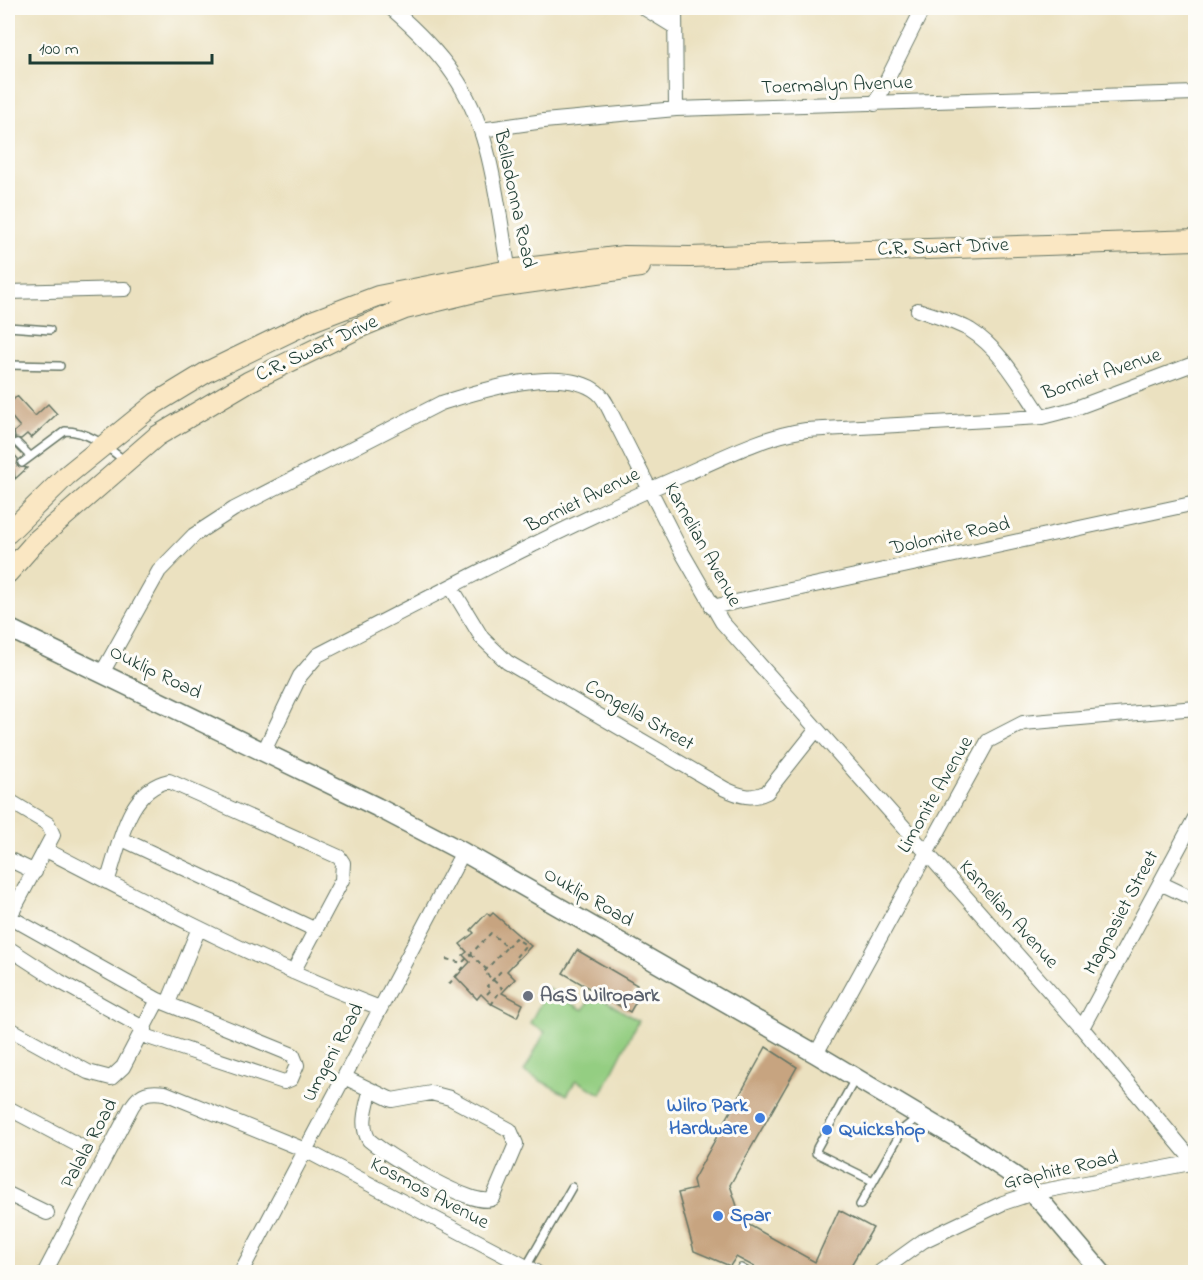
<svg xmlns="http://www.w3.org/2000/svg" width="1203" height="1280" viewBox="0 0 1203 1280" font-family="'Indie Flower',sans-serif">
	<style>
		.green { fill: #94ce82; stroke: #5a865b; stroke-width: 1.5 }
		.building { fill: #c7a480 }
		.lines { fill: none; stroke-linecap: round; stroke-linejoin: round }
		.service-casing { stroke: #667665; stroke-width: 10 }
		.minor-casing { stroke: #667665; stroke-width: 16 }
		.tertiary-casing { stroke: #667665; stroke-width: 21 }
		.secondary-casing { stroke: #667665; stroke-width: 22 }
		.path { stroke: #667665; stroke-width: 2; stroke-dasharray: 4.5 4.5; stroke-linecap: butt }
		.service { stroke: #fff; stroke-width: 7 }
		.minor { stroke: #fff; stroke-width: 14 }
		.tertiary { stroke: #fff; stroke-width: 18 }
		.secondary { stroke: #fae7c3; stroke-width: 20 }
		.worship-dot { fill: #6b7280; stroke: #fdfcf7; stroke-width: 2 }
		.shop-dot { fill: #3f7fe0; stroke: #fdfcf7; stroke-width: 2 }
		.labels { text-anchor: middle; dominant-baseline: central; stroke-width: 6; stroke-linejoin: round; paint-order: stroke }
		.street-label { font-size: 20px; fill: #1f3d34; stroke: #fdfcf7 }
		.worship-label { font-size: 20px; font-weight: bold; fill: #5b616d; stroke: #fdfcf7; text-anchor: start }
		.shop-label { font-size: 20px; font-weight: bold; fill: #366cbe; stroke: #fdfcf7; text-anchor: start }
	</style>
	<rect width="100%" height="100%" fill="#fdfcf7"/>
	<filter id="ink" filterUnits="userSpaceOnUse"><feTurbulence type="fractalNoise" baseFrequency=".0167" numOctaves="2"/><feDisplacementMap in="SourceGraphic" scale="12" xChannelSelector="R" yChannelSelector="G"/><feConvolveMatrix kernelMatrix="1 2 1 2 8 2 1 2 1" color-interpolation-filters="sRGB"/></filter>
	<filter id="wash" filterUnits="userSpaceOnUse"><feTurbulence type="fractalNoise" baseFrequency=".008" numOctaves="4" result="noise"/><feDisplacementMap in="SourceGraphic" scale="24" xChannelSelector="R" yChannelSelector="G"/><feGaussianBlur stdDeviation="1.35" result="paint"/><feColorMatrix in="noise" values="0 0 0 0 0 0 0 0 0 0 0 0 0 0 0 0 0 1.4 0 .05"/><feComposite in="paint" operator="in"/></filter>
	<g filter="url(#wash)">
		<rect width="100%" height="100%" fill="#ebe1c0"/>
		<path class="green" d="M548,989L583,1010L594,993L638,1021L601,1094L576,1080L567,1095L524,1072L545,1032L530,1023Z"/>
		<g id="blocks">
			<path class="building" d="M17,396L35,416L48,404L57,414L31,438L27,434L21,439L15,438L14,432L20,427L8,413V405Z
				M8,441H12L13,447L10,450L18,459L17,466L27,468L15,479L14,470L8,469Z
				M487,913L490,916L493,913L531,946L507,971L515,979L502,993L523,1004L517,1017L490,1003L481,994L477,999L456,977L470,962L463,955L467,952L460,944L474,933L471,930Z
				M577,950L637,985L631,997L637,1000L630,1012L563,973Z
				M766,1047L797,1067L730,1185L742,1221L815,1262L839,1210L873,1228L847,1272H764L736,1257L730,1266L694,1251L678,1193L695,1189L693,1180Z"/>
		</g>
	</g>
	<g filter="url(#ink)">
		<use href="#blocks" fill-opacity="0" stroke="#667665" stroke-width="1.5"/>
		<g class="lines">
			<defs>
				<path id="service" d="M8,327L50,330
					M8,365L60,366
					M8,434L10,436
					M17,443L30,456
					M22,463L65,431C89,431 107,447 125,461
					M8,476L10,474
					M855,1079L817,1148L816,1153L873,1181
					M860,1205L903,1129L917,1118
					M526,1267L572,1187
					M741,1268L748,1272"/>
				<path id="minor" d="M391,8C414,28 436,49 453,74C494,132 497,210 510,277
					M644,8L675,27
					M675,8L676,109
					M875,104L923,8
					M481,130L544,121L676,109L1196,93
					M8,292L125,289
					M918,310C935,316 954,321 970,330C1001,349 1022,388 1042,417
					M451,587L482,638L507,662L725,789C740,796 752,800 767,792L817,729
					M712,607L1196,503
					M102,673L159,571L194,535L234,509L441,403C479,391 562,364 597,392C604,397 608,407 612,415L680,549L722,622L1082,1028L1194,1162
					M264,751L300,676L318,655C438,593 558,529 683,475C722,458 763,436 806,430L1042,417L1073,409L1196,363
					M8,800L48,824L53,835L8,920
					M122,839L316,930
					M46,850C156,907 265,964 380,1008
					M8,859L35,872
					M107,882C120,846 126,790 169,781L339,857L343,863L342,880L293,972
					M1160,883L1196,900
					M10,917L158,1000L293,1055L297,1065L291,1079L284,1082L142,1035
					M8,948L59,981L145,1029
					M168,1003L199,928
					M8,1028L88,1072L111,1078L123,1067L158,1000
					M1082,1028L1196,816
					M816,1054L988,741L1023,723L1196,708
					M344,1077L392,1100L431,1093L450,1098L510,1130L516,1144L493,1198C478,1212 385,1154 369,1140C360,1126 366,1108 370,1092
					M8,1108L80,1146
					M8,1194L47,1213
					M8,1271L10,1272
					M45,1272L132,1106C141,1092 149,1091 165,1093L305,1150L536,1272
					M241,1272L463,852
					M880,1272L923,1241L1003,1203L1033,1193L1196,1162"/>
				<path id="tertiary" d="M8,628L377,807L463,852L816,1054L970,1146L1016,1177L1044,1205L1101,1272"/>
				<path id="secondary" d="M8,533L66,476L156,403L207,372L312,321L378,296L509,270L624,256L690,257L1196,240
					M8,573L37,540L157,436L248,382L363,326L405,309L491,288L640,267"/>
			</defs>
			<use href="#service" class="service-casing"/>
			<use href="#minor" class="minor-casing"/>
			<use href="#tertiary" class="tertiary-casing"/>
			<use href="#secondary" class="secondary-casing"/>
			<path class="path" d="M507,947L515,938L526,945L515,958
				M471,954L486,969
				M446,959L462,963L491,933L507,947L484,972L502,988L489,1008
				M449,984L463,968L462,963
				M487,994L491,990L487,986L503,969"/>
			<use href="#service" class="service"/>
			<use href="#minor" class="minor"/>
			<use href="#tertiary" class="tertiary"/>
			<use href="#secondary" class="secondary"/>
		</g>
	</g>
	<circle class="worship-dot" cx="528" cy="996" r="6"/>
	<g class="shop-dot">
		<circle cx="760" cy="1118" r="6"/>
		<circle cx="827" cy="1130" r="6"/>
		<circle cx="718" cy="1216" r="6"/>
	</g>
	<g class="labels">
		<g class="street-label">
			<text transform="translate(837 86) rotate(-2)">Toermalyn Avenue</text>
			<text transform="translate(514 199) rotate(78)">Belladonna Road</text>
			<text transform="translate(943 248) rotate(-2)">C.R. Swart Drive</text>
			<text transform="translate(317 349) rotate(-25)">C.R. Swart Drive</text>
			<text transform="translate(1102 375) rotate(-19)">Borniet Avenue</text>
			<text transform="translate(583 501) rotate(-26)">Borniet Avenue</text>
			<text transform="translate(950 537) rotate(-12)">Dolomite Road</text>
			<text transform="translate(702 545) rotate(61)">Karnelian Avenue</text>
			<text transform="translate(155 673) rotate(26)">Ouklip Road</text>
			<text transform="translate(639 716) rotate(30)">Congella Street</text>
			<text transform="translate(936 795) rotate(-60)">Limonite Avenue</text>
			<text transform="translate(588 898) rotate(30)">Ouklip Road</text>
			<text transform="translate(1122 913) rotate(-62)">Magnasiet Street</text>
			<text transform="translate(1008 915) rotate(48)">Karnelian Avenue</text>
			<text transform="translate(334 1053) rotate(-62)">Umgeni Road</text>
			<text transform="translate(90 1144) rotate(-62)">Palala Road</text>
			<text transform="translate(1061 1171) rotate(-13)">Graphite Road</text>
			<text transform="translate(429 1194) rotate(28)">Kosmos Avenue</text>
		</g>
		<g class="worship-label">
			<text x="540" y="996">AGS Wilropark</text>
		</g>
		<g class="shop-label">
			<text x="748" y="1106" text-anchor="end">Wilro Park<tspan x="748" dy="23">Hardware</tspan></text>
			<text x="839" y="1130">Quickshop</text>
			<text x="730" y="1216">Spar</text>
		</g>
	</g>
	<rect width="1203" height="1280" fill="none" stroke="#fdfcf7" stroke-width="30"/>
	<path d="M30 54v9h182v-9" fill="none" stroke="#1f3d34" stroke-width="3"/>
	<text x="39" y="54" font-size="18" fill="#1f3d34" stroke="#fdfcf7" stroke-width="4.5" paint-order="stroke">100 m</text>
</svg>
